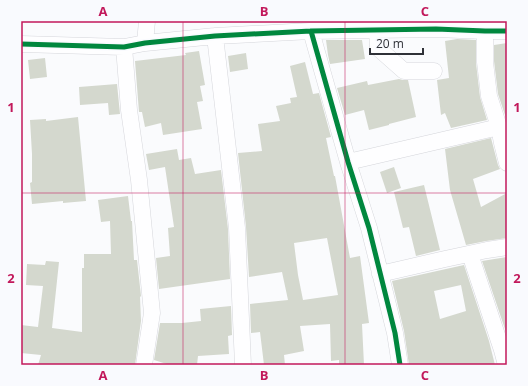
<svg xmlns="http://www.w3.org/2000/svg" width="528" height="386" viewBox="0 0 528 386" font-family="'Open Sans',sans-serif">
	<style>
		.building { fill: #d4d8ce; fill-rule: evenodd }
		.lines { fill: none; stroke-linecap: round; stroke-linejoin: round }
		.street-casing { stroke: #d5d6db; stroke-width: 17 }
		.street { stroke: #fefeff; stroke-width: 16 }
		.cycleway-casing { stroke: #f9fafe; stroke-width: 8 }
		.cycleway { stroke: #00873e; stroke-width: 5 }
		.grid { fill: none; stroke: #c2185b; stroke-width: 1; stroke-opacity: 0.55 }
		.neatline { fill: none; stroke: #c2185b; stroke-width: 1.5 }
		.grid-label { font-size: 13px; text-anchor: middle; font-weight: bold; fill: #c2185b }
	</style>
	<rect width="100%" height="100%" fill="#fafbfd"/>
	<path class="building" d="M457,39L476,40V63L480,97L487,120L451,128L445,113L441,115L437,80L449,78L445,41Z
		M326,40H362L365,59L330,64L328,55Z
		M507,43V121L498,94L494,61V45Z
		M199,51L205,85L200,86L203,101L197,102L202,129L163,135L161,123L145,127L142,112H139L135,61L186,55L185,53Z
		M246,53L248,69L230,72L228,56Z
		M45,58L47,77L30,79L28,60Z
		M305,62L313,94L319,93L331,137L326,138L334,176H335L350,258L360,256L369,323L362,324L364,365H339V360L331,361L330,324L300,326L304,351L284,355L285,365H264L260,332L251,333L250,304L288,300L282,272L249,277L246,227L238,153L262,151L258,124L280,121L276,106L291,103L290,98L297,97L290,66ZM327,238L338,295L303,300L298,275L294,243Z
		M399,79L403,80H408L416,117L389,124V125L369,130L364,110L345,115L337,88L367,81L368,85Z
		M117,84L120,114L109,115L108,103L80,105L79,87Z
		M78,117L86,201L63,203V201L32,204L30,183L32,182V154L30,120L46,119V121Z
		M491,138L498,165L500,169L473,179L481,207L507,193V238L486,241L466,245L450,190L445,149Z
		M177,149L179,160L191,158L195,174L221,170L228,229L230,279L159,289L156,258L170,256L168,228L174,227L165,167L149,170L146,154Z
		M394,167L401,188L387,193L380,172Z
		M424,185L440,250L416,256L409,227L403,228L394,192Z
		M128,196L131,221H132L134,260H137L141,296L140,297L141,321L135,365H38L41,355L21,353V325L38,327L43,286L26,285L27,264L45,265L46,261L59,262L52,328L82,332V268H84V254H111L110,221L101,222L98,200Z
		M507,257V335L482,261Z
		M464,265L489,341L495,365H409L404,331L392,281ZM461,285L466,311L440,319L434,291Z
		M231,306L232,335L228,336L229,354L198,356L197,365H170L154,360L160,323H182L201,321L200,309Z"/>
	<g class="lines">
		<defs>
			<path id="street" d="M377,30L378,48L404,71H434
				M311,31L348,162L369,228L395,333L400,365
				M485,31V62L489,96L499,127L502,143L507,163
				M215,36L237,228L243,365
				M145,43L147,21
				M21,44L124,47L145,43L215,36L311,31L436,29L485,31H507
				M124,47L129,110L139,180L152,313L144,365
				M348,162L499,127
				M470,254L502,350L506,365
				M380,274L445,259L487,250L507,247"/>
		</defs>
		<use href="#street" class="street-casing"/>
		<use href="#street" class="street"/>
		<defs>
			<path id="cycleway" d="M311,31L348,162L369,228L395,333L400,365
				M21,44L124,47L145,43L215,36L311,31L436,29L485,31H507"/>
		</defs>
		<use href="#cycleway" class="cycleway-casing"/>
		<use href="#cycleway" class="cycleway"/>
	</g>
	<path class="grid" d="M183,21V365M345,21V365M21,193H507"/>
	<rect width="528" height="386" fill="none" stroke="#f9fafe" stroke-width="44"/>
	<path d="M370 48v6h53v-6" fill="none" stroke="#2f3137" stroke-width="2"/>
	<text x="376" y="48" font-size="12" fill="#2f3137" stroke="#f9fafe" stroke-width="3" paint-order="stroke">20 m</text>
	<rect x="22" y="22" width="484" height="342" class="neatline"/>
	<g class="grid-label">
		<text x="103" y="16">A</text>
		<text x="264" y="16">B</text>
		<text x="425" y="16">C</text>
		<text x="11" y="112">1</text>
		<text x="517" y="112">1</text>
		<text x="11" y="283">2</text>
		<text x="517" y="283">2</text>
		<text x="103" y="380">A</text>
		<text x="264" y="380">B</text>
		<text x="425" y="380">C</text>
	</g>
</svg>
